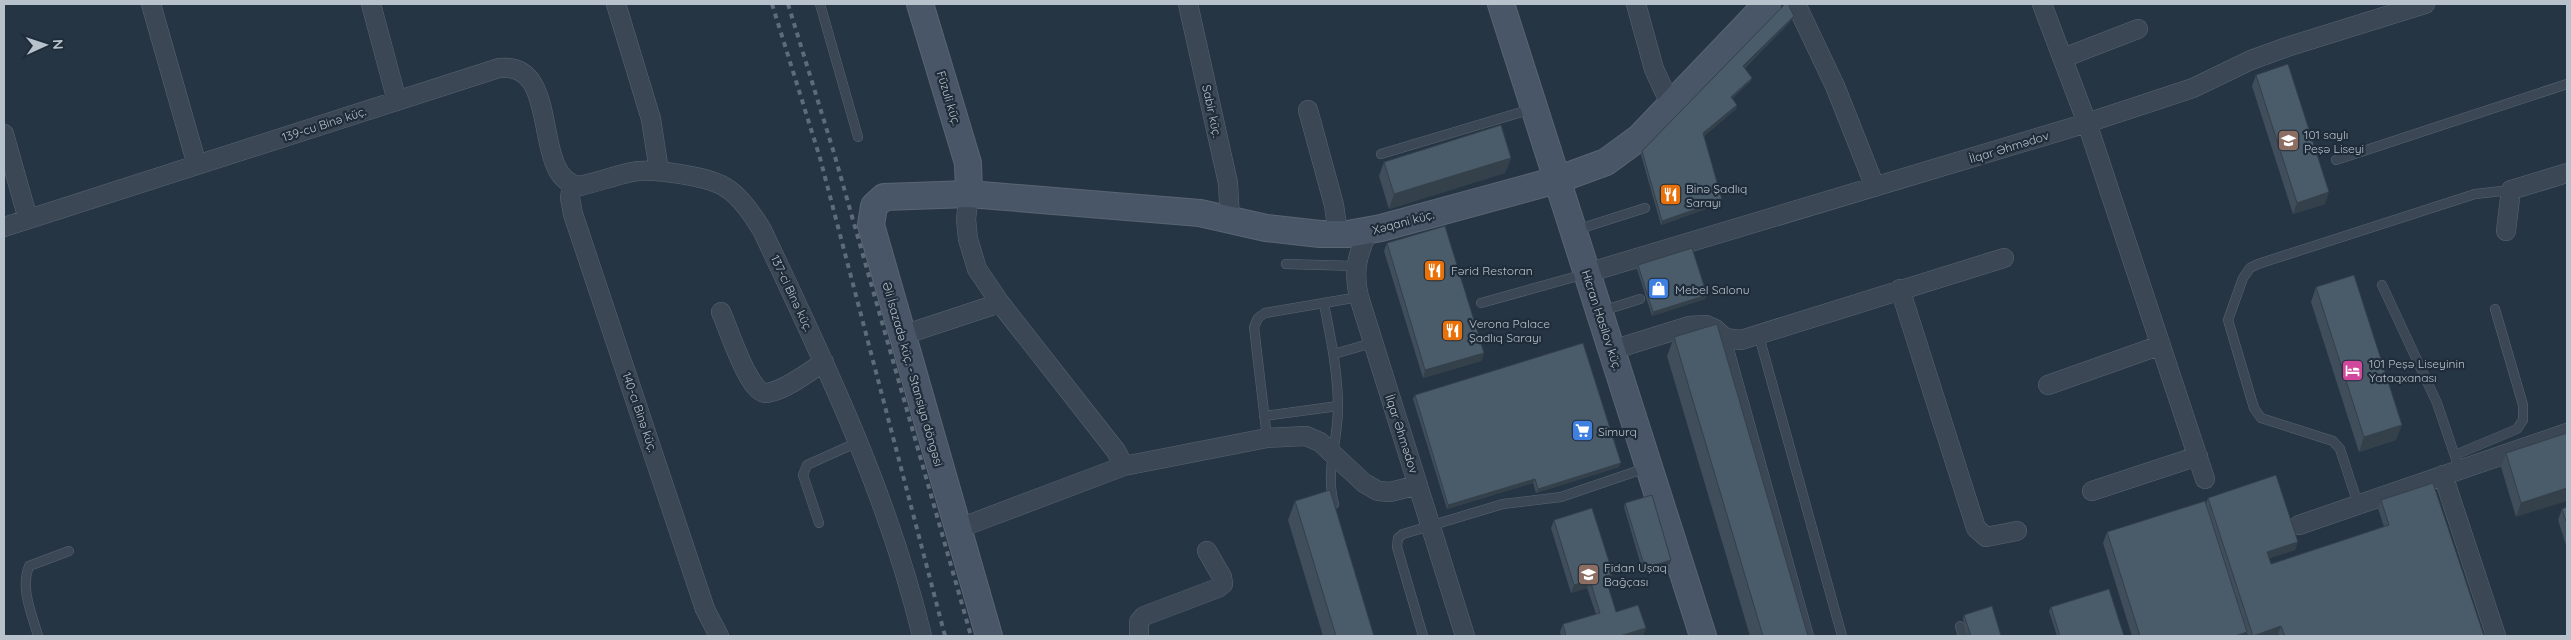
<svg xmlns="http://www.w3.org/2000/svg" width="2571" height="640" viewBox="0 0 2571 640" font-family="Quicksand,sans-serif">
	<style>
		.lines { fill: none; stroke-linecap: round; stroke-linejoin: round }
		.lane-casing { stroke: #596571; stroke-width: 10 }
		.street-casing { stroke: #596571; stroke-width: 20 }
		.secondary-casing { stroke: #596571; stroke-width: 28 }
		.lane { stroke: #3b4754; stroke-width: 9 }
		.street { stroke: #3b4754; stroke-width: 19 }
		.secondary { stroke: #495667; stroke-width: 26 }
		.rail { stroke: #5d6b7b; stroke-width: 4; stroke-dasharray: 5 5; stroke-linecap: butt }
		.wall { fill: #404e5b }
		.shaded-wall { fill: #34404a }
		.building { fill: #4a5b6a; stroke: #34404a }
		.labels { text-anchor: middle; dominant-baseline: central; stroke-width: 4.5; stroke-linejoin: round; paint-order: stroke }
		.street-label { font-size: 12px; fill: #b8c2cd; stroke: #1f2c39 }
		.poi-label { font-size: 12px; fill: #b8c2cd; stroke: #1f2c39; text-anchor: start }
	</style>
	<rect width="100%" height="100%" fill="#263544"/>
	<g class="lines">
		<defs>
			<path id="lane" d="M820,4L858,137
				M1381,154L1532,109
				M2336,160L2567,84
				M1576,230L1645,208
				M1286,264L1355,266
				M2382,285L2437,403L2459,468
				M1481,303L1585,274
				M1324,304C1331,339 1338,373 1338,408C1338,441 1325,472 1334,504
				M1602,311L1640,299
				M1759,336L1842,636
				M1726,338L1809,636
				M1334,354L1372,343
				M1264,416L1338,406
				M1267,438L1254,327L1258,318L1265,313L1359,297
				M2455,455L2517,429L2523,420V405L2495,309
				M2358,504L2340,449L2333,441L2261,418L2254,408L2228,320L2243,278L2250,268L2258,264L2475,194L2511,190
				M819,523L803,475L807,465L858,442
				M1960,626L1963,636
				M38,636C32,614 20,589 29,566L69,551
				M1423,636L1397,547L1398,538L1403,534L1503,504L1561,497L1646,468"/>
			<path id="street" d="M151,4L197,165
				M371,4L397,101
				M616,4L651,119L659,171
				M1188,4L1228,183L1230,220
				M1636,4L1654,69L1671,106
				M1796,4L1835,86L1875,187
				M2042,4L2087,123L2205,479
				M2063,58L2138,29
				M1308,110L1334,205L1338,234
				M4,134L28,219
				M572,185L570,198L573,214L705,609L719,636
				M969,194L966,219L968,239L977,269L1000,303L1116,451L1124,466
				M4,227L499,68C564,61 529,180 580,186C597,182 614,176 632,172C652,168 707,176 725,187C741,197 752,214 762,230C824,361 888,494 922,636
				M2506,231L2511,190L2567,173
				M1368,232C1357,255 1353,272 1359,297L1465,636
				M1587,273L2087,123L2193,88L2251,60L2287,47L2425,4
				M1900,289L1976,528L1986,537L2017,531
				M721,312C728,327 749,394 766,393C783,392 810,371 824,362
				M903,335L1000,303
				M1612,350L1689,326L1706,325L1715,329L1725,338L1741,340L2004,258
				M2048,385L2161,345
				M2443,475L2496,636
				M2092,491L2198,456
				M2299,525L2567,433
				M957,529L1124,466L1267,438L1306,436L1320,442L1364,483L1378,491L1390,492L1418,485
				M1139,636V622L1144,616L1218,588L1223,584L1222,577L1207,551"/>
			<path id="secondary" d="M920,4L968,163L969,194
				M1501,4L1703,636
				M989,636L871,225L874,206L884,197L969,194L1200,213L1266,228L1320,234H1348L1381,228L1557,180L1606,162L1640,137L1767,4"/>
		</defs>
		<use href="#lane" class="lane-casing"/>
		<use href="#street" class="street-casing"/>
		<use href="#secondary" class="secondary-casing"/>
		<use href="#lane" class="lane"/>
		<use href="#street" class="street"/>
		<use href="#secondary" class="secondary"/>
		<path class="rail" d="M772,4L820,158L945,636
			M788,4L834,153L971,636"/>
	</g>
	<path class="wall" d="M1792,20L1745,68L1752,78L1750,82L1732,98L1737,105L1736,109L1704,136L1722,200L1720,204L1661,225L1641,155L1642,151Z
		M2256,75L2325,204L2293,214L2252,86Z
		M1511,158L1505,173L1389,209L1379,176L1384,162Z
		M1387,243L1484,353L1481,361L1423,378L1384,251Z
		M1638,265L1707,295L1705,299L1652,316L1637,269Z
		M2316,287L2396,440L2359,452L2311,302Z
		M1674,337L1808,636H1750L1667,356Z
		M1415,395L1619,467L1536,493L1533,483L1447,509L1413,399Z
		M2567,433L2516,517L2501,467L2506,453Z
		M2208,498L2295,550L2269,558L2271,564L2384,527L2378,508L2381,500L2484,636H2279L2278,634L2271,636H2248L2247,633L2245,636H2132L2103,543L2107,532L2206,503Z
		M1295,501L1374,636H1323L1288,520Z
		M1625,503L1670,564L1643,572L1624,507Z
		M2567,507V548L2558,520L2562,509Z
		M1554,520L1610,582L1607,583L1616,612L1646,628L1643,636H1561L1560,632L1563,624L1596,614L1587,588L1571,593L1551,528Z
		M2051,607L2124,636H2057L2049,611Z
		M1964,615L2001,636H1968L1963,619Z"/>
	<path class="shaded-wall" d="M1794,16L1792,20L1742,70L1743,66Z
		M1752,78L1750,82L1730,101L1731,97Z
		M1737,105L1736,109L1702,137L1703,133Z
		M1511,158L1505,173L1389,209L1394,194Z
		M2329,192L2325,204L2293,214L2297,203Z
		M1722,200L1720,204L1661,225L1662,221Z
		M1707,295L1705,299L1652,316L1653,312Z
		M1484,353L1481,361L1423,378L1425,370Z
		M2402,425L2396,440L2359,452L2364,437Z
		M1621,463L1619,467L1536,493L1538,489Z
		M1535,479L1533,483L1447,509L1448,505Z
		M2567,488V501L2516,517L2521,503Z
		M2298,542L2295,550L2265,560L2267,552Z
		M1671,560L1670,564L1643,572L1645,568Z
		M1613,574L1610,582L1602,584L1605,576Z
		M1590,580L1587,588L1571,593L1574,585Z
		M2281,626L2278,634L2271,636H2253Z
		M1646,628L1643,636H1620Z
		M2247,632L2245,636H2235Z"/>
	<path class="building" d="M1785,4H1788L1794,16L1743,66L1752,78L1731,97L1737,105L1703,133L1722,200L1662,221L1642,151Z
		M2288,64L2329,192L2297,203L2256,75Z
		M1501,125L1511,158L1394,194L1384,162Z
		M1445,226L1484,353L1425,370L1387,243Z
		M1692,248L1707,295L1653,312L1638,265Z
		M2354,275L2402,425L2364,437L2316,287Z
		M1717,324L1808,636H1763L1674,337Z
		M1583,343L1621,463L1538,489L1535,479L1448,505L1415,395Z
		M2567,433V488L2521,503L2506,453Z
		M2276,475L2298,542L2267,552L2271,564L2389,525L2381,500L2433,483L2484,636H2285L2281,626L2253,636L2208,498Z
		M1330,490L1374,636H1336L1295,501Z
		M1652,495L1671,560L1645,568L1625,503Z
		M2205,501L2247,632L2235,636H2140L2107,532Z
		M2567,507V524L2562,509Z
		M1592,508L1613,574L1605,576L1616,612L1638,605L1646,628L1620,636H1566L1563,624L1600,613L1590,580L1574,585L1554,520Z
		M2109,589L2124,636H2060L2051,607Z
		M1992,606L2001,636H1971L1964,615Z"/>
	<defs>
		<symbol id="university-square" viewBox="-11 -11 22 22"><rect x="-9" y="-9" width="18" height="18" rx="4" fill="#8d6e63" stroke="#1f2c39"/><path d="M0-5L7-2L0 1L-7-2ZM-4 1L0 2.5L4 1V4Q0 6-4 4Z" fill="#fff"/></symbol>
		<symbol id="restaurant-square" viewBox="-11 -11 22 22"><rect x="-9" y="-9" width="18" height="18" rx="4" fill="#e8710a" stroke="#1f2c39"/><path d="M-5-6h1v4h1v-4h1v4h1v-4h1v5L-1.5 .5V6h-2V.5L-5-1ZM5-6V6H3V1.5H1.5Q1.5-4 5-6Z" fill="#fff"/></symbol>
		<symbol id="shop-square" viewBox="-11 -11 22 22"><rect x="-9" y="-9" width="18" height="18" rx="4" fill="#3f7fe0" stroke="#1f2c39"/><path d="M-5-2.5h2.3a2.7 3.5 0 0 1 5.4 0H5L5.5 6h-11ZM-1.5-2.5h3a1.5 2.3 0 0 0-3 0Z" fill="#fff"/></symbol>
		<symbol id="hotel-square" viewBox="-11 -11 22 22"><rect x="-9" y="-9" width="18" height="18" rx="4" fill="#d1479c" stroke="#1f2c39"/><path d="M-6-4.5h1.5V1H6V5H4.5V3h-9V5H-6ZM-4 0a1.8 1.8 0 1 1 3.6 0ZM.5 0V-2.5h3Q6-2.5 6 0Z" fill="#fff"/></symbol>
		<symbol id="supermarket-square" viewBox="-11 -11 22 22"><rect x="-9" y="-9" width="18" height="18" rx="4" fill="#3f7fe0" stroke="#1f2c39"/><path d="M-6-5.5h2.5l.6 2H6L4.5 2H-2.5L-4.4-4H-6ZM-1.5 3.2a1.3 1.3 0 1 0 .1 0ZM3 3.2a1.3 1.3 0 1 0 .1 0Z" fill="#fff"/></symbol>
		<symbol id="school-square" viewBox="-11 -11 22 22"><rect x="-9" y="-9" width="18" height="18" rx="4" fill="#8d6e63" stroke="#1f2c39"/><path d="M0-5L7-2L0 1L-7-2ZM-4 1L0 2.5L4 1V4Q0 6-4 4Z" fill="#fff"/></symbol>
	</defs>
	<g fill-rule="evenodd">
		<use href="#university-square" x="2276" y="128" width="25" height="25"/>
		<use href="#restaurant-square" x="1658" y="182" width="25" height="25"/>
		<use href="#restaurant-square" x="1422" y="258" width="25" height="25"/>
		<use href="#shop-square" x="1646" y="276" width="25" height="25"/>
		<use href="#restaurant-square" x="1440" y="318" width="25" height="25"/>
		<use href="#hotel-square" x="2340" y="358" width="25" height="25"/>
		<use href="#supermarket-square" x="1570" y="418" width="25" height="25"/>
		<use href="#school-square" x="1576" y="562" width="25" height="25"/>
	</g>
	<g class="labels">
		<g class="street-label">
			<text transform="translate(949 98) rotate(73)">Füzuli küç.</text>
			<text transform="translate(1212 111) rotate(78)">Sabir küç.</text>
			<text transform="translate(324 124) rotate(-18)">139-cu Binə küç.</text>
			<text transform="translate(2009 147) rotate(-17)">İlqar Əhmədov</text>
			<text transform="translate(1403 222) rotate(-15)">Xəqani küç.</text>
			<text transform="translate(792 293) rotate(65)">137-ci Binə küç.</text>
			<text transform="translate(1602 320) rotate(72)">Hicran Hasilov küç.</text>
			<text transform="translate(913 374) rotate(74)">Əli İsazadə küç. - Stansiya döngəsi</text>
			<text transform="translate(640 412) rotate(71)">140-cı Binə küç.</text>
			<text transform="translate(1402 434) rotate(72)">İlqar Əhmədov</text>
		</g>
		<g class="poi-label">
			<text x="2304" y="134">101 saylı<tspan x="2304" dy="14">Peşə Liseyi</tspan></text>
			<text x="1686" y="188">Binə Şadlıq<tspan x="1686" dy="14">Sarayı</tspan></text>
			<text x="1451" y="270">Fərid Restoran</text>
			<text x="1675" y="289">Mebel Salonu</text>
			<text x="1469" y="323">Verona Palace<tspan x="1469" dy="14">Şadlıq Sarayı</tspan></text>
			<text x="2369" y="363">101 Peşə Liseyinin<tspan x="2369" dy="14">Yataqxanası</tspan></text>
			<text x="1598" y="431">Simurq</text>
			<text x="1604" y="567">Fidan Uşaq<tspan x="1604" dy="14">Bağçası</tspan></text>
		</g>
	</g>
	<rect width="2571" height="640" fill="none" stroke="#b8c2cd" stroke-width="10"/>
	<g transform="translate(45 45) rotate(87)" stroke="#1f2c39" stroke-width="4" paint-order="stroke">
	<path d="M0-4L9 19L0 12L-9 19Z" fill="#b8c2cd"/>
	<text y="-8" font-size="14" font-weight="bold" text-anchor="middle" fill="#b8c2cd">N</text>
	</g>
</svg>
